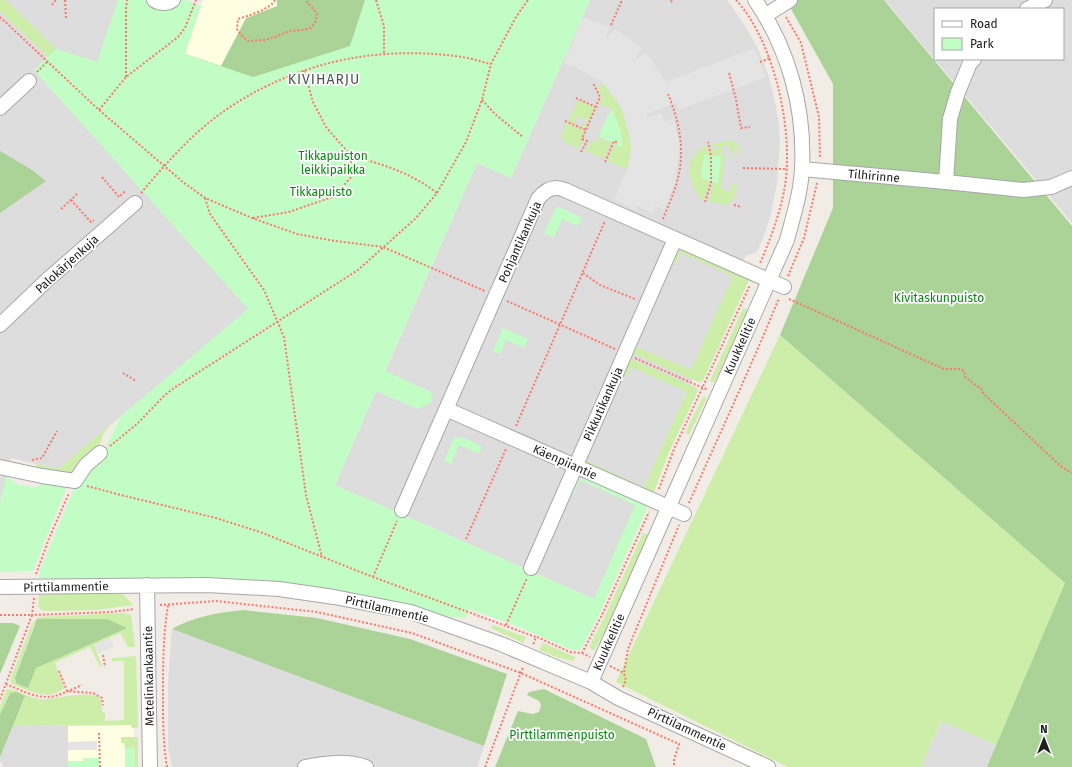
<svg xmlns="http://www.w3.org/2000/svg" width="1072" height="767" viewBox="0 0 1072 767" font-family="'Fira Sans',sans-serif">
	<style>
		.residential { fill: #dedddd; fill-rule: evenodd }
		.education { fill: #fffee2 }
		.grass { fill: #cceea9; fill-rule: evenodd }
		.forest { fill: #abd398 }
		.park { fill: #c1fdc5 }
		.parking { fill: #e4e4e4 }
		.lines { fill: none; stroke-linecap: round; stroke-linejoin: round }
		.minor-casing { stroke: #a7a7a7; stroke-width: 16 }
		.path { stroke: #ff766a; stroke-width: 2; stroke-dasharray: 2 2; stroke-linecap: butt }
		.minor { stroke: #fff; stroke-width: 14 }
		.labels { text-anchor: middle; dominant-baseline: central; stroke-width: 3.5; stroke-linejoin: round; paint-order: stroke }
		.park-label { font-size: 12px; fill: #04890d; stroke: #fff }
		.street-label { font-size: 12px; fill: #202020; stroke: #fff }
		.quarter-label { font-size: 14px; letter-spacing: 1px; fill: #535353; stroke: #fff }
	</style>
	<rect width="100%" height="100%" fill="#f1ede6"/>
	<path class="residential" d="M0,0H118L97,62L56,49L34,70L249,309L58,469L11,458L0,503Z
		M590,0H727L746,27L757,47L768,74L774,98L779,123L780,142L777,184L770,218L764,236L757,252L745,256L687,392L594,599L335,485L376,391L418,409L431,392L385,372L477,163L511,178Z
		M885,0H1072V223ZM935,9H1063V59H935Z
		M172,629L484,746L477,767H172L168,748V682Z
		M941,721L997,745L987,767H921Z
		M12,726H68V767H4L0,761V757Z"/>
	<path class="education" d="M203,0H365L253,77L185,54Z
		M134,725L135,767H68V726Z"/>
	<path class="grass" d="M0,0H6L56,49L97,62L118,0L96,103L0,11Z
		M602,82C617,99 631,121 631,144C632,153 629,161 627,169L607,161L615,144L623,148C622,134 618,121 612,109L599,104L602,96L598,90Z
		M578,100L595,107L586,128L580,126L581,125L584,126L587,120L577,116L574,122L577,123V125L568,121Z
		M567,123L585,131L581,139L583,140L579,149L563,141L562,134Z
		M599,138L611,143L604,159L586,151L591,141L596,143Z
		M731,140L739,145L741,153H737L738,147H734V153L730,152V146L723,145L722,155H738V157L725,156L721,189L731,192L732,184L737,185C735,194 734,201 726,205L708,201L713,182L717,184V156H712L711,150L717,149V146L711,147L710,145Z
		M707,145L710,156H704V179L710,181L704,200C695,195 688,176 689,166C691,156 699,149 707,145Z
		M685,250L739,274L749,280L703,381L698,382L632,353L634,346L691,370L733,276L681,253L676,263L672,260C675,254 678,250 685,250Z
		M743,308L749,310L731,350L714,383L710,381Z
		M780,335L1065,583L997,745L941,721L921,767H788L616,682Z
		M629,358L697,388L698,391L669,452L653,494L586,465L585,462L588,461L644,487L687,392L631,367L626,377L622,373Z
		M703,396L707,398L689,435L685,433Z
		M110,425L103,435L99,448L74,474L35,470L37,464L58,469Z
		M643,533L649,535L616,610L594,651L589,647L605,616Z
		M117,592L124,595L133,605L97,610L44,611L40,609L38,606L39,595Z
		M124,613L131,615L135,647H128L120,633L94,645L102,666L100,667L90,647L60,660L55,663L64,688C49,702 27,690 12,684L10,680L32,624L38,617ZM34,625L126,628L36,668L16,683L15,678Z
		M493,625L526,637L523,643L491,628Z
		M543,643L575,657L574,661L559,658L539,650Z
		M136,656L138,725L137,728H132L131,725L12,726L25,697L10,693L0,715V706L7,689C19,690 28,698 40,699C52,701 94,687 101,700C102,703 102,709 102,712L105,713V721L124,720V661H112V658Z
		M121,737H136L138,738V767H135L134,748H125L124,743H121Z"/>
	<path class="forest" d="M277,0H517L177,141L186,35L185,54L221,66L246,18L277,6Z
		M786,0H884L1072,226V767H987L1065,583L780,335L833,208V84Z
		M0,151L32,170L46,181L0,213Z
		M243,610L317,618L410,639L507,674L484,746L172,629C193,617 219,612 243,610Z
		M37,619H107L127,628L36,668L28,688L16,683L15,678Z
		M0,623H13L20,626L0,674Z
		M544,689L646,739L656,767H495L518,711L533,714L539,712L541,705L539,701L527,695L529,692Z
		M17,692L25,696L0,757V715L10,693Z"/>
	<path class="park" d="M118,0H145C155,13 171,13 182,0H186L201,6L185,54L253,77L350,46L365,0H590L511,178L477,163L385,371L431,392L432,402L418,409L376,391L335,485L594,599L635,505L580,480L574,493L571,490L576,481L583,478L648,506L599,615L582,647L579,650H572L514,625L469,609L466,618L443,616L412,607L335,591L39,578L40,570L75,486L94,463L107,451V444L121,416L248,309L34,70L56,49L97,62Z
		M612,109L621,131L623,148L598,136L608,115H609Z
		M704,155L721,156V160L718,184L704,179L701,176Z
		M557,206L582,218L578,226L562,219L554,238L544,233Z
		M503,328L528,339L524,348L506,340L500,354L493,351Z
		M455,436L461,439L462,437L482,446L479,454L459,445L451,464L444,461Z
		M6,476L17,484L23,486L36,487L44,483L66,486V489L34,568L31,571L0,572V503Z
		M134,747L135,767H125V748Z
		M83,758H99V767H68V761H83Z"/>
	<path class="parking" d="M583,17L610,27L605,41L615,29L642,48L633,61L646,52L666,82L754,48L763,68L766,77L679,110L676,103L646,114L647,117L661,113L664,122L674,119L680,147L675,182L664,210L656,206L652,212L638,206L636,207V211L614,199L627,169L630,158L631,145L630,137L623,113L617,101L602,82L579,69L563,63Z
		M110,638L114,647L98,654L94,645Z
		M97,741V750H68V742Z"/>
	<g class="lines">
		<defs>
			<path id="minor" d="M154,0C160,4 167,4 173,0
				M1027,9L1045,0
				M766,15L790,0
				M0,108L29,81
				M802,169L946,182L1023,190L1051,187L1072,178
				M946,182L950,119L958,92L970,63L974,59
				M0,325L46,281L135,203
				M446,409L684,514
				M0,467L42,476L75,481L86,465L100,453
				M402,510L538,199C545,190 553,185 565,190L784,287
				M531,568L675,239
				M147,585L150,767
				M0,587L207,585L279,589L334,597L411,612L501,644L591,682L618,698L768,767
				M591,682L787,240C793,217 801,193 802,168C805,109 789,49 755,0
				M305,767C325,763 347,760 366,767"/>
		</defs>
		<use href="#minor" class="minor-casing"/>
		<path class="path" d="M65,0L66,19
			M275,0C271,9 247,16 238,19L237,29L242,36L248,41L264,40L275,37L289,31L302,30L311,28L316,21L317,14L306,0
			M376,0L384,26V53
			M736,0C775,42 795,135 784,191C779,216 770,240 760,263
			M671,2L672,0
			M52,5L56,0
			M0,17L99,110L183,182L205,198L252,218L297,234L335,241L383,247L485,291
			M786,17L801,43L819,117L820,158
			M611,25L622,0
			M760,62L770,58
			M37,72L47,62
			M729,73L736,99L741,128L750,127
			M126,77V9L127,0
			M576,98L596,107
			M482,100L495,114L523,137
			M99,110L126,77L178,37L185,28L196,0
			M565,121L586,130
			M581,152L587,141L582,139L600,97L593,83
			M351,156C383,164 411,173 437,193
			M605,162L614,141L618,143
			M743,168L786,169
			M102,177L119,197L125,191
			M141,193C168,161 197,128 233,105C302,61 380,45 462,57C471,58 481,62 491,64
			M205,198L210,214L264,290L284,337L306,495L322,557
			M71,200L91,222L94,220
			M705,202L711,183V156L708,142
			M734,205L742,207
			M61,209L77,194
			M253,218L289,212L335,196L351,177V156L326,127L313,102L304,70
			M663,219C667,208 673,196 676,185C686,154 680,123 668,94
			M583,273L600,285L635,299
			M788,276L804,238L817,183
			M789,299L944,369H961L964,371L965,377L981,389L984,394L1023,431L1063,468L1072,473
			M507,301L615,349
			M635,358L708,390
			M123,373L136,381
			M516,426L605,221
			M110,446L137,424L164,396L174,388L358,270L416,218L437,193L466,142L482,100L491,64L516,17L528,0
			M32,460L42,458L57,431
			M87,486L121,495L216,518L260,532L373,577L536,637L533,645
			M659,489L674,449L750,285
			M689,503C719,435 751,367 779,298
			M466,539L506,449
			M36,574L50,536L69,493
			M373,577L397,521
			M34,598L32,615L112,612L134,609
			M160,605L216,601L317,612L412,633L521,673L679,744L674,760V767
			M0,615H32L0,699
			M506,625L527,578
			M537,637L570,652L582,653L602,615L649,512
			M582,653L590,657
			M103,655L105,667
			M610,666L624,673
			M59,671L67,691L93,693L102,698L103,705
			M6,684C21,690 38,700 55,696C64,693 73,689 82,685
			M623,687L626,680L624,673L628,649L679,525
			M99,733L100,767
			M167,767C163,744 163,720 163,697C163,666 163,635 168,605
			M485,767L523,667"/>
		<use href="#minor" class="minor"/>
	</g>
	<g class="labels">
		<g class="park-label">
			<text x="333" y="156">Tikkapuiston<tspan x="333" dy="14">leikkipaikka</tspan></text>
			<text x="321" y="192">Tikkapuisto</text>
			<text x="939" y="298">Kivitaskunpuisto</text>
			<text x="562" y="735">Pirttilammenpuisto</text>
		</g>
		<g class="street-label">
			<text transform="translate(874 176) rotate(5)">Tilhirinne</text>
			<text transform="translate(520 242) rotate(-66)">Pohjantikankuja</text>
			<text transform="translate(67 264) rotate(-42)">Palokärjenkuja</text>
			<text transform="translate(740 346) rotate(-66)">Kuukkelitie</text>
			<text transform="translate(603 404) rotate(-66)">Pikkutikankuja</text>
			<text transform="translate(565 462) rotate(24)">Käenpiiantie</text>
			<text transform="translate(66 587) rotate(-1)">Pirttilammentie</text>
			<text transform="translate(387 609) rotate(13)">Pirttilammentie</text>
			<text transform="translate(609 642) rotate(-66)">Kuukkelitie</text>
			<text transform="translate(149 676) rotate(-91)">Metelinkankaantie</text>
			<text transform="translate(687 729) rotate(25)">Pirttilammentie</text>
		</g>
		<g class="quarter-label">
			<text x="324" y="79">KIVIHARJU</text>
		</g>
	</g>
	<rect x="934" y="8" width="130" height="52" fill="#ffffff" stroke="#a6a6a6"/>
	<rect x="942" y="21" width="20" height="6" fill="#ffffff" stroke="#a6a6a6"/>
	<text x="970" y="28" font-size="12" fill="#202020">Road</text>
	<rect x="942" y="38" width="20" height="12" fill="#c1fdc5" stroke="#a6a6a6"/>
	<text x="970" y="48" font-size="12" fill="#202020">Park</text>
	<g transform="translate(1044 739)" stroke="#ffffff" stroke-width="3" paint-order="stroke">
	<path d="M0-3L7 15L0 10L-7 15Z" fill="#202020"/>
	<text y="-6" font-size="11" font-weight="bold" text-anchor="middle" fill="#202020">N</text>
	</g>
</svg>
